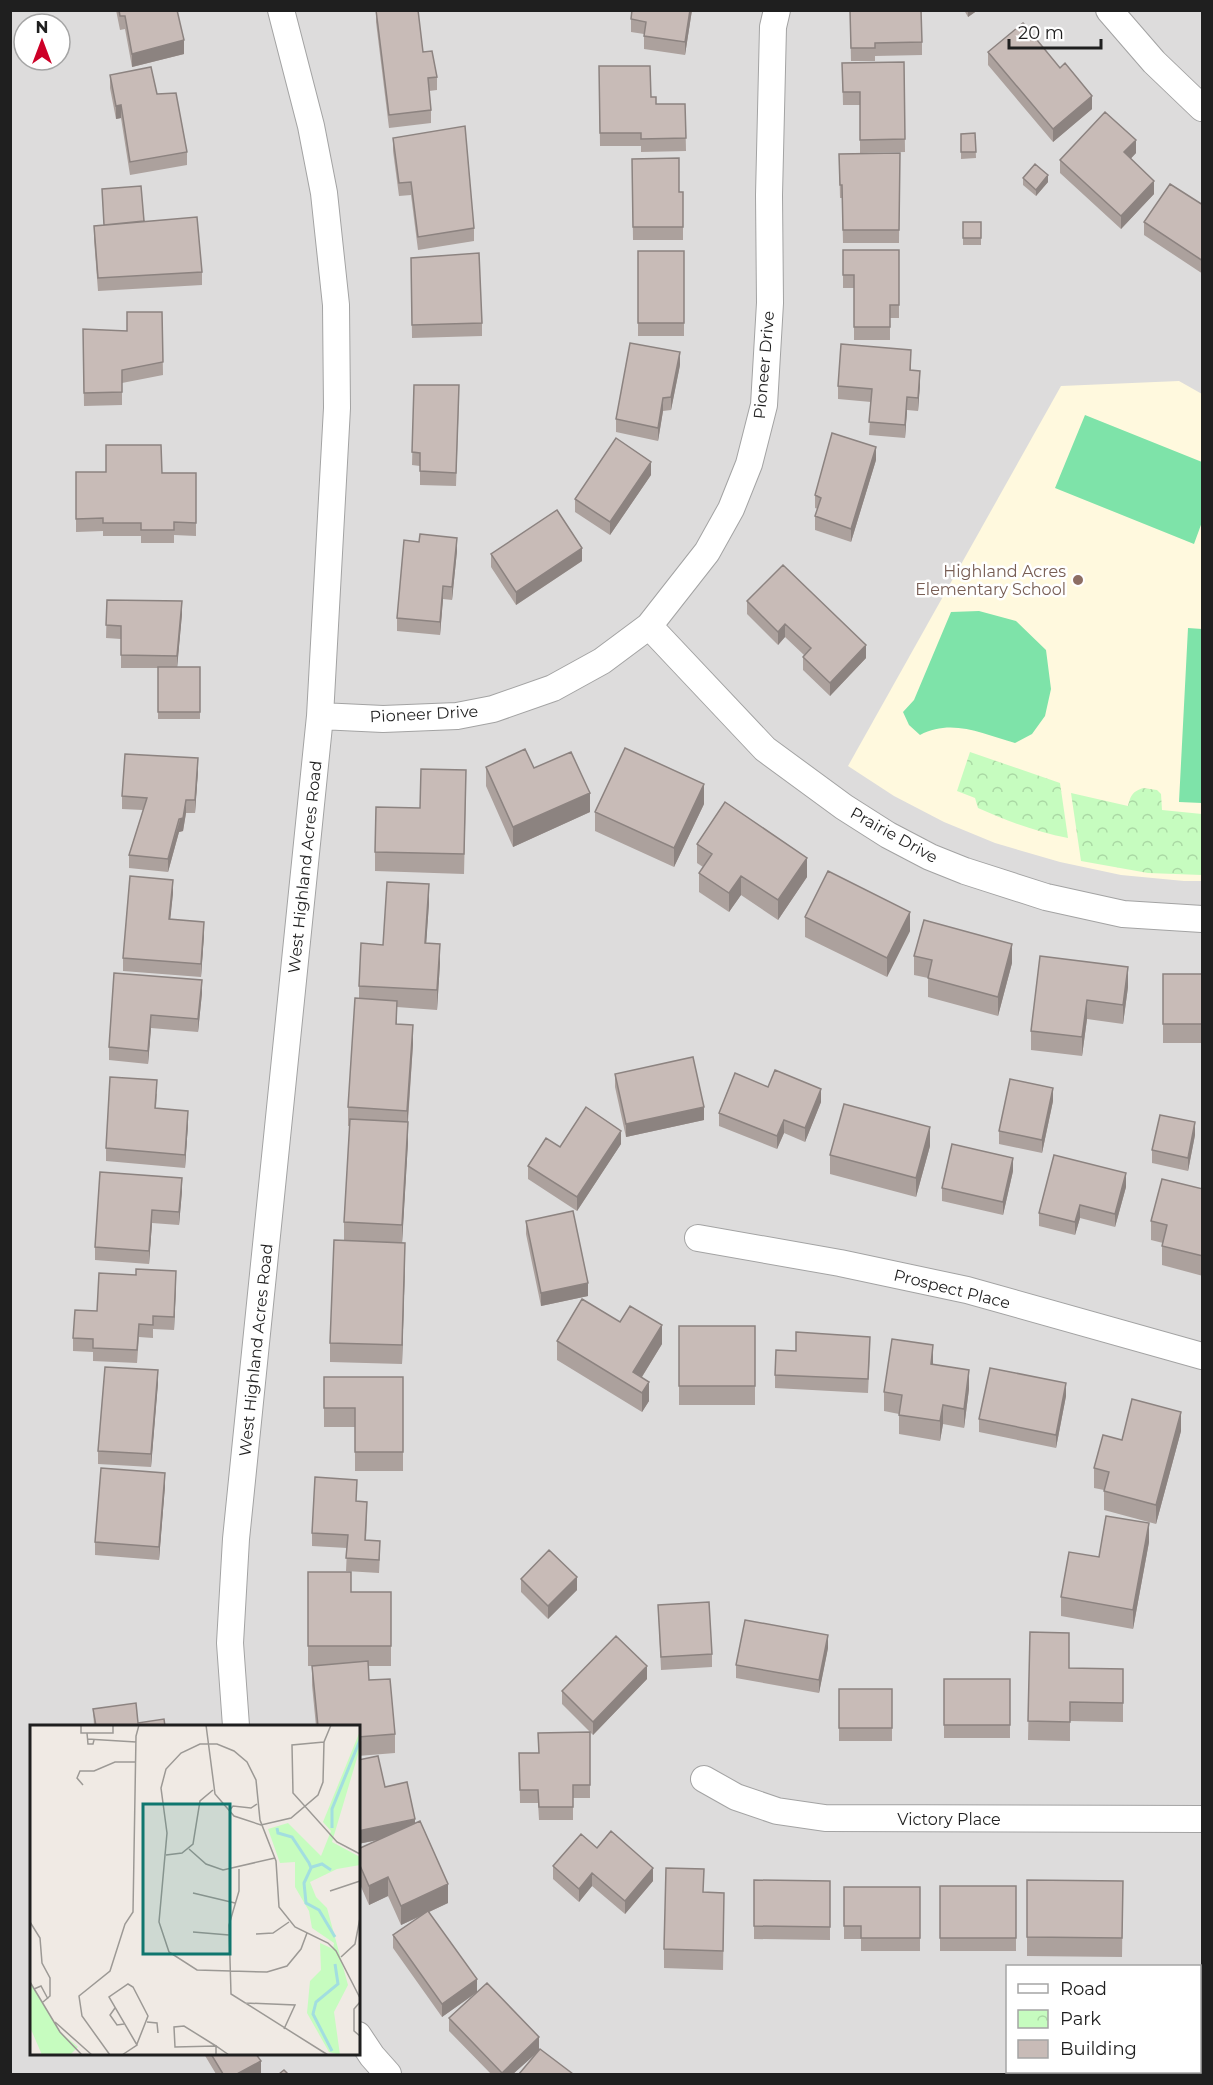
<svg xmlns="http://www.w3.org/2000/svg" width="1213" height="2085" viewBox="0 0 1213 2085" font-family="Montserrat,sans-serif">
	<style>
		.residential { fill: #dddcdc; fill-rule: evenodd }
		.education { fill: #fff9de }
		.park { fill: url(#park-crowns) }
		.pitch { fill: #7ee3a9 }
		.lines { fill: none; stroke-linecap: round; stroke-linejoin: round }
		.street-casing { stroke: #a3a3a3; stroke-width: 28 }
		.street { stroke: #fff; stroke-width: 26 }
		.wall { fill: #aca19d }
		.shaded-wall { fill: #8c8380 }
		.building { fill: #c8bbb7; stroke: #8c8380; stroke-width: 1.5 }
		.education-dot { fill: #8d6e63; stroke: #fff; stroke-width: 2 }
		.labels { text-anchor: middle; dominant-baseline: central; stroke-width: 5; stroke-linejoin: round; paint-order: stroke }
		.street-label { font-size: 16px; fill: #1f1f1f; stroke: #fff }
		.education-label { font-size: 16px; fill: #785e54; stroke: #fff; text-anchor: end }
		.inset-river { fill: none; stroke: #a2dee0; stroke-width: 3 }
		.inset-road { fill: none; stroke: #9c9995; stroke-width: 1.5 }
		.view { fill: #0f766e; fill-opacity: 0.15; stroke: #0f766e; stroke-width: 3 }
		.inset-edge { fill: none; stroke: #1f1f1f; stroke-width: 3 }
	</style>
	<defs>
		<pattern id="park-crowns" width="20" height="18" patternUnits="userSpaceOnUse" patternTransform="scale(1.5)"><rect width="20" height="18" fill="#c6fcbf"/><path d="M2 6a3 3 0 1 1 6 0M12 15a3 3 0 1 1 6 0" fill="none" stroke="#aad8a4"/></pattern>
	</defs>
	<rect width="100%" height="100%" fill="#f0eae4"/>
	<path class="residential" d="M11,11H1202V2074H11ZM24,24H60V60H24ZM32,1726H358V2054H32ZM1008,1966H1200V2072H1008Z"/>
	<path class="education" d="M1179,381L1202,394V881H1184L1121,875L1060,862L995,843L944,822L894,796L848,766L1061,386Z"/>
	<path class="park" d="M970,752L1060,783L1068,838C1037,832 1007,821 978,808L975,798L957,791Z
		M1143,788L1157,790L1161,794L1162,810L1202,814V875L1148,873L1081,861L1071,793L1128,806C1131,795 1132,792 1143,788Z"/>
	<path class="pitch" d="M1085,415L1202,462V522L1194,544L1055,488Z
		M979,611L1016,621L1046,650L1051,689L1045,716L1032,734L1015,743C983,734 952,718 920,735L909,725L903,712L914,700L951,612Z
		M1188,628L1202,629V803L1179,802Z"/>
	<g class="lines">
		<defs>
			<path id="street" d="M1109,10L1154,62L1202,108
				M649,626L765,749L844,807L888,835L930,857L965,871L1046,897L1123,914L1202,919
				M320,716L383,719L457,716L493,709L553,688L602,661L649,626L707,552L731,509L749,464L764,405L770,303L769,195L773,27L777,10
				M698,1238L840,1263L967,1290L1202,1356
				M236,1726L230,1643L236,1539L320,716L337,408L336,305L324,193L311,126L281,10
				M704,1779L736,1797L777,1811L825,1818L1202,1819
				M358,2035L372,2056L388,2074"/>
		</defs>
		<use href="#street" class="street-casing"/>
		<use href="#street" class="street"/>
	</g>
	<path class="wall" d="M116,10H177L184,54L132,67L125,29L120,30Z
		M376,10L423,52L437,77V90L429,91L431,110V123L389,128L376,22Z
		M632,10H692L685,55L644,49V34L631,32V19Z
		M964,10H978L968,17Z
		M850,11L922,42V55L875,56V61H851Z
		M988,52L1092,109L1053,142L988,65Z
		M904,62L905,152L860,153V105H843L842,63Z
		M599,66L651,97L656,104H685L686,151L641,152V146H600Z
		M110,75L187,152V165L130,175L121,118L116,119L110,88Z
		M975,133L976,158L961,159V134Z
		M393,138L474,228V241L418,250L411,195L399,196L393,151Z
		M900,153L899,243H843L842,198H840L839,154Z
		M1136,153L1130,159L1154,194L1121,229L1060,173V160Z
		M632,159L679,192H683V240H633Z
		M1023,178L1048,182L1036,196L1023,185Z
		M102,189L144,221L202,272V285L98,291L94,239V226L104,225Z
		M1203,205V274L1144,235V222Z
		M963,222H981V245H963Z
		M843,250H899V318H890V340H854V288H843Z
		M638,251H684V336H638Z
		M411,258L482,323V336L412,338Z
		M162,312L163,375L122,383V405L84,406L83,329L127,331Z
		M911,363V370L920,384L918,411L907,410L905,438L869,435L871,402L838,399V386Z
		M680,365L671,410L663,411L658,441L616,432V419Z
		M414,385L459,398L456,486L420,485V466L412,465Z
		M876,460L851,542L815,530V516L818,509L815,508V495Z
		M76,472L196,473V536L174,535V543H141V536H103V531L76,532Z
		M651,475L610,535L575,512V499Z
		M419,542L457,551L452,600L443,599L440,635L397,631V618Z
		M491,554L582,561L516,605L491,567Z
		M107,600L182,614L177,667H200V719H158V668H121V639L106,638Z
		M747,601L866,658L830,696L803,670V657L804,655L785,637L778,645L747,614Z
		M486,767L534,768L590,812L513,847L486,786Z
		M198,771L195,813H186L183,831L179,832L168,872L129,868V855L143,810L122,809V796Z
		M466,789L464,874L375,871V852L420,808Z
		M704,804L674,867L595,831V812Z
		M697,844L807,877L778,920L741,895L729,912L699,892V873L703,867L697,863Z
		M173,893L170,919L204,935L201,977L123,971V958Z
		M429,903L426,943L440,963L437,1010L397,1007V1024L413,1044L408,1122V1142L402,1242L405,1262L402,1364L330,1362V1343L344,1241V1222L350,1126H348V1107L359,998V986L383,945Z
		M805,917L910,931L887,977L805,937Z
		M914,956L1012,963L998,1016L928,997V978L914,975Z
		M1128,967V987L1123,1024L1087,1019L1082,1056L1031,1050V1031Z
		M114,973L202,993L198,1032L151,1028L148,1064L109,1060V1047Z
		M1163,974H1203V1043H1163Z
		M615,1074L704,1120L626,1137L615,1087Z
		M768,1087L821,1102L805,1142L784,1133L777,1149L719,1126V1113Z
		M157,1093L156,1108L188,1124L185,1168L106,1161V1148Z
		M1053,1101L1042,1153L999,1144V1131Z
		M1195,1135L1188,1171L1152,1163V1150Z
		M621,1144L577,1211L528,1179V1166L560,1147Z
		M930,1146L916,1197L830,1174V1155Z
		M1013,1171L1003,1215L942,1201V1188Z
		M1126,1187L1115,1227L1080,1218L1075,1235L1039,1226V1213Z
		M1203,1189V1276L1162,1265V1246L1163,1243L1151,1240V1221Z
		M182,1191L179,1225L152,1223L149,1264L95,1260V1247Z
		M526,1221L588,1296L541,1306L526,1234Z
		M176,1284L174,1330L153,1329V1338L139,1337L137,1363L93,1361V1352L73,1351V1338L97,1311Z
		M620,1322L662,1344L642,1377L649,1401L642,1412L557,1360V1341Z
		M679,1326H755V1405H679Z
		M870,1350L868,1393L775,1388V1375L796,1351Z
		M933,1365L969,1389L964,1428L943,1424L940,1441L899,1434V1414L884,1411V1392Z
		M324,1377H403V1471H355V1427H324Z
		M158,1383L151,1467L98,1464V1451Z
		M1066,1396L1056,1448L979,1432V1419Z
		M1181,1431L1156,1524L1104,1510V1490L1094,1488V1468L1122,1440Z
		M165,1486L159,1560L95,1555V1542Z
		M357,1501L367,1515L366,1540L380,1554L379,1573L346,1571L347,1548L312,1546V1533Z
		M1149,1542L1133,1629L1061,1616V1597L1099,1557Z
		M308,1572L351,1592H391V1666H368L369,1680L395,1734V1753L358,1756V1726H316L312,1685V1666H315H308Z
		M521,1579L577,1590L548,1619L521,1592Z
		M658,1605L712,1654V1667L661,1670Z
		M1030,1632L1069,1668L1123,1669V1722L1070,1721V1741L1028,1740Z
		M828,1648L819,1693L736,1678V1665Z
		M647,1679L593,1735L562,1704V1691Z
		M944,1679H1010V1738H944Z
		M839,1689H892V1741H839Z
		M93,1709L138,1723L165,1726H94Z
		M590,1732V1798H573V1820H539L538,1803H520L519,1753H538Z
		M385,1787L415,1823L448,1903L429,1912L477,1992L538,2051L513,2074H491L449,2031V2018L476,1993L442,2017L393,1948V1935L421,1916L401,1925L388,1896L369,1905L358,1880V1849L378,1840L358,1844Z
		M597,1848L653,1881L625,1914L592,1886L579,1902L553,1879V1866Z
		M754,1880L830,1881V1940L754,1939Z
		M1027,1880L1123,1881L1122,1957L1027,1956Z
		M940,1886H1016V1951H940Z
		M844,1887H920V1951H861V1939H844Z
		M704,1892L724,1912L723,1970L664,1968V1949Z
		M204,2054H256L261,2074H216Z"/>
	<path class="shaded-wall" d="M690,10H692L685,55V42Z
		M968,10H978L968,17Z
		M184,40V54L132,67V54Z
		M1092,96V109L1053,142V129Z
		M121,105V118L116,119V106Z
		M1136,140V153L1124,166V152Z
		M1048,175V182L1036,196V190Z
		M1154,181V194L1121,229V216Z
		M680,352V365L671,410V397Z
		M920,371V384L918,411V398Z
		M907,397V410L905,438V425Z
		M663,398V411L658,441V428Z
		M876,447V460L851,542V529Z
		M651,462V475L610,535V522Z
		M457,538V551L452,600V587Z
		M582,548V561L516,605V592Z
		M443,586V599L440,635V622Z
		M182,601V614L177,669V656Z
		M785,624V637L778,645V632Z
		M866,645V658L830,696V683Z
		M198,758V771L195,813V800Z
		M704,784V804L674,867V848Z
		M590,793V812L513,847V827Z
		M186,800V813L183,831L179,832L168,872V859Z
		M807,858V877L778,920V900Z
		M741,876V895L729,912V893Z
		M173,880V893L169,932V919Z
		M429,884V903L425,962V943Z
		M910,912V931L887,977V958Z
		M204,922V935L201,977V964Z
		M440,944V963L437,1010V990Z
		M1012,944V963L998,1016V997Z
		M1128,967V987L1123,1024V1005Z
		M202,980V993L198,1032V1019Z
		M1087,1000V1019L1082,1056V1037Z
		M151,1015V1028L148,1064V1051Z
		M413,1025V1044L407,1130V1111Z
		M1053,1088V1101L1042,1153V1140Z
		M821,1089V1102L805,1142V1128Z
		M704,1107V1120L626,1137V1124Z
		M188,1111V1124L185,1168V1155Z
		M784,1120V1133L777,1149V1136Z
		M408,1122V1142L402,1244V1225Z
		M1195,1122V1135L1188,1171V1158Z
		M930,1127V1146L916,1197V1178Z
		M621,1131V1144L577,1211V1197Z
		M1013,1158V1171L1003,1215V1202Z
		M1126,1173V1187L1115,1227V1214Z
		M182,1178V1191L179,1225V1212Z
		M1080,1205V1218L1075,1235V1222Z
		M152,1210V1223L149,1264V1251Z
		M405,1243V1262L402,1364V1345Z
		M176,1271V1284L174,1330V1317Z
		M588,1283V1296L541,1306V1293Z
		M662,1325V1344L635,1388L633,1372Z
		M933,1345V1364H931Z
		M158,1370V1383L151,1467V1454Z
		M969,1370V1389L964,1428V1409Z
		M649,1382V1401L642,1412V1393Z
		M1066,1383V1396L1056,1448V1435Z
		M943,1405V1424L940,1441V1421Z
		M1181,1412V1431L1156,1524V1505Z
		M165,1473V1486L159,1560V1547Z
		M1149,1523V1542L1133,1629V1610Z
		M577,1577V1590L548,1619V1606Z
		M828,1635V1648L819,1693V1680Z
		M647,1666V1679L593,1735V1722Z
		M415,1819V1832L358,1844V1831Z
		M653,1868V1881L625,1914V1901Z
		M592,1873V1886L579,1902V1889Z
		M388,1877V1896L369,1905V1886Z
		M448,1884V1903L401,1925V1906Z
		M477,1979V1992L442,2017V2004Z
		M539,2037V2051L513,2074H502V2073Z
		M261,2061V2074H237Z"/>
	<path class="building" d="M119,10H177L184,40L132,54L125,16H120Z
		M376,10H418L423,52L432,51L437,77L428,78L431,110L389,115Z
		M632,10H690L685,42L644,36L646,22L631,19Z
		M921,10L922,42L875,43V48H851L850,11Z
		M1023,23L1060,68L1065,63L1092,96L1053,129L988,52Z
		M904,62L905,139L860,140V92H843L842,63Z
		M599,66H650L651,97H656V104H685L686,138L641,139V133H600Z
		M151,67L157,94L176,93L187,152L130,162L121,105L116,106L110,75Z
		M1105,112L1136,140L1124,152L1154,181L1121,216L1060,160Z
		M465,126L474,228L418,237L411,182L399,183L393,138Z
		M975,133L976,152H961V134Z
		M900,153L899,230H843L842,185H840L839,154Z
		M679,158V192H683V227H633L632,159Z
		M1035,164L1048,175L1036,190L1023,178Z
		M1170,184L1203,205V261L1144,222Z
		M141,186L144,221L104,225L102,189Z
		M197,217L202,272L98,278L94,226Z
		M963,222H981V238H963Z
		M843,250H899V305H890V327H854V275H843Z
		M638,251H684V323H638Z
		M479,253L482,323L412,325L411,258Z
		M127,312H162L163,362L122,370V392L84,393L83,329L127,331Z
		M630,343L680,352L671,397L663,398L658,428L616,419Z
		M841,344L911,350L910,370L920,371L918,398L907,397L905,425L869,422L872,389L838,386Z
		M414,385H459L456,473L420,471V453L412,452Z
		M832,433L876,447L851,529L815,516L821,498L815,495Z
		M616,438L651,462L610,522L575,499Z
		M106,445H161L162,473H196V523L174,522V530H141V523H103V518L76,519V472H106Z
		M557,510L582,548L516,592L491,554Z
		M420,534L457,538L452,587L443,586L440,622L397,618L404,540L419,542Z
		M783,565L866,645L830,683L803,657L811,648L785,624L778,632L747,601Z
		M107,600L182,601L177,656L121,655V626L106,625Z
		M158,667H200V712H158Z
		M625,748L704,784L674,848L595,812Z
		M525,749L534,768L571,752L590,793L513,827L486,767Z
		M125,754L198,758L195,800H186L183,818L179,819L168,859L129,855L147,798L122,796Z
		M421,769L466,770L464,854L375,852L376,807L420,808Z
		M725,802L807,858L778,900L741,876L729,893L699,873L712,854L697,844Z
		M828,871L910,912L887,958L805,917Z
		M130,876L173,880L169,919L204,922L201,964L123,958Z
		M387,882L429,884L425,943L440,944L437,990L359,986L361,943L383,945Z
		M924,920L1012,944L998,997L928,978L932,960L914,956Z
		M1040,956L1128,967L1123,1005L1087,1000L1082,1037L1031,1031Z
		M114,973L202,980L198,1019L151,1015L148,1051L109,1047Z
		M1163,974H1203V1024H1163Z
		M355,998L397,1001L396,1024L413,1025L407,1111L348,1107Z
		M693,1057L704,1107L626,1124L615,1074Z
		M775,1070L821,1089L805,1128L784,1120L777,1136L719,1113L735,1073L768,1087Z
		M110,1077L157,1080L155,1108L188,1111L185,1155L106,1148Z
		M1010,1079L1053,1088L1042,1140L999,1131Z
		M844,1104L930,1127L916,1178L830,1155Z
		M586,1107L621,1131L577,1197L528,1166L546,1138L560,1147Z
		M1160,1115L1195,1122L1188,1158L1152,1150Z
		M350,1119L408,1122L402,1225L344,1222Z
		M952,1144L1013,1158L1003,1202L942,1188Z
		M1054,1155L1126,1173L1115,1214L1080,1205L1075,1222L1039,1213Z
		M100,1172L182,1178L179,1212L152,1210L149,1251L95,1247Z
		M1162,1179L1203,1189V1256L1162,1246L1167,1225L1151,1221Z
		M573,1211L588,1283L541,1293L526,1221Z
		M334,1240L405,1243L402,1345L330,1343Z
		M136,1269L176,1271L174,1317L153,1316V1325L139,1324L137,1350L93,1348V1339L73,1338L75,1310L97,1311L99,1273L136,1275Z
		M582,1299L620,1322L630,1306L662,1325L633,1372L649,1382L642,1393L557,1341Z
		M679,1326H755V1386H679Z
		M796,1332L870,1337L868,1379L775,1375L776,1350L796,1351Z
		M892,1339L933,1345L931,1364L969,1370L964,1409L943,1405L940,1421L899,1415L902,1395L884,1392Z
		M105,1367L158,1370L151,1454L98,1451Z
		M990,1368L1066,1383L1056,1435L979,1419Z
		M324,1377H403V1452H355V1408H324Z
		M1132,1399L1181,1412L1156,1505L1104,1491L1109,1472L1094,1468L1103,1435L1122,1440Z
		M101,1468L165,1473L159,1547L95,1542Z
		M315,1477L357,1480L356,1501L367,1502L365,1540L380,1541L379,1560L346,1558L348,1535L312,1533Z
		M1106,1516L1149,1523L1133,1610L1061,1597L1069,1552L1099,1557Z
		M549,1550L577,1577L548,1606L521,1579Z
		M308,1572H351V1592H391V1646H308Z
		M709,1602L712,1654L661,1657L658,1605Z
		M745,1620L828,1635L819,1680L736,1665Z
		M1030,1632L1069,1633V1668L1123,1669V1703L1070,1702V1722L1028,1721Z
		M616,1636L647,1666L593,1722L562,1691Z
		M368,1661L369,1680L390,1679L395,1734L358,1737V1726H318L312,1666Z
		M944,1679H1010V1725H944Z
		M839,1689H892V1728H839Z
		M136,1703L138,1723L164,1719L165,1726H96L93,1709Z
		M590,1732V1785H573V1807H539L538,1790H520L519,1753H539L538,1733Z
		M378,1756L385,1787L407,1782L415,1819L358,1831V1760Z
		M420,1821L448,1884L401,1906L388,1877L369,1886L358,1861V1849Z
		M611,1831L653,1868L625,1901L592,1873L579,1889L553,1866L581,1834L597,1848Z
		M666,1868L704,1869L703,1892L724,1893L723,1951L664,1949Z
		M754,1880L830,1881V1927L754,1926Z
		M1027,1880L1123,1881L1122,1938L1027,1937Z
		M940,1886H1016V1938H940Z
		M844,1887H920V1938H861V1926H844Z
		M428,1911L477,1979L442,2004L393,1935Z
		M487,1983L539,2037L502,2073L449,2018Z
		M540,2049L573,2074H519Z
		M211,2054H256L261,2061L237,2074H223Z
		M284,2070L288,2074H279Z"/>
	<circle class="education-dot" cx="1078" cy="580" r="6"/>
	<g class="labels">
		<g class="street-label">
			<text transform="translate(764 365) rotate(-85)">Pioneer Drive</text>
			<text transform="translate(424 714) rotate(-3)">Pioneer Drive</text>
			<text transform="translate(894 835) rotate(29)">Prairie Drive</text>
			<text transform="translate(305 867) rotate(-84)">West Highland Acres Road</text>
			<text transform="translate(952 1289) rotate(14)">Prospect Place</text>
			<text transform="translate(256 1350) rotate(-84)">West Highland Acres Road</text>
			<text x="949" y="1819">Victory Place</text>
		</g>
		<g class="education-label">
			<text x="1066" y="571">Highland Acres<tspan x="1066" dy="18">Elementary School</tspan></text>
		</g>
	</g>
	<g transform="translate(30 1725)">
		<rect width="330" height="330" fill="#f0eae4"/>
		<path d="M330,6V23L302,117L330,132V140L307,144L280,157L286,172L297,183L318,260L304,287L310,330L299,327L277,288L280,256L291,245L290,218L303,224L304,218L282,203L279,186L265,162V137L250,138L238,104L258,98L291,131L301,106L293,97ZM0,256L30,307L48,322L40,330H12L0,302Z" fill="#c6fcbf"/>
		<path class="inset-river" d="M247,103L248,108L262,112L279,138L281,143L274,158L276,178L289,185L305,212M302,103V84L330,15M282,142L292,139L301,145M302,326L283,289L286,277L308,259L305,239"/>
		<path class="inset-road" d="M51,0V8H83V0M176,0L185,69L204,91L231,100L261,93L288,70L293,57L294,17L301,0M57,8L58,19H63L64,15M57,14L106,17M294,17L262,20L263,68L307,117L330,129M53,60L47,53L50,46H64L85,37H106M199,86L203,81L221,83L227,79M159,124L176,139L193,145L245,133M136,130L152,128L163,119L170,76L183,65M209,144V166L199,200L201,269L298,330M300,166L330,156M163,168L205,178M0,197L10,213L12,238L20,253V271L13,277M163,207L199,210M277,208L271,224L257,241L237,247L167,245L139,227L129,197L137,108L131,63L136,44L151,28L170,19H187L204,26L217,37L226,55L230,95L246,136L249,182L265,202L298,218L306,226L330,273M226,209L243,208L259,197M311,232L325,219L330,193M0,257L30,307L52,330M4,264L11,261L18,274M330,277L324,284V306L330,311M215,278L265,280L254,304M85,283L80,290L87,300L94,299M25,297L62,330M117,297L127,298L128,308M80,330L52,291L49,271L80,246L95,199L103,187L106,11L109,0M92,330L107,320V319L118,291L103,262L98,259L79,272L107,320M186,330V321L145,322L144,302L154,301L186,321L199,330"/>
		<path class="view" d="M113,79H200V229H113Z"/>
		<rect width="330" height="330" class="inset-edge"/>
	</g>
	<rect width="1213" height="2085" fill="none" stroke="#1f1f1f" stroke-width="24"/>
	<rect x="1006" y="1965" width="195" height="108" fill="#ffffff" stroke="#a5a5a5" stroke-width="1.5"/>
	<rect x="1018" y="1984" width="30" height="9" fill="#ffffff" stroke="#a5a5a5" stroke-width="1.5"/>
	<text x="1060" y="1995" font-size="18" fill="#1f1f1f">Road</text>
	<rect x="1018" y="2010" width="30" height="18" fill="url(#park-crowns)" stroke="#a5a5a5" stroke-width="1.5"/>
	<text x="1060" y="2025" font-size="18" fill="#1f1f1f">Park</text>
	<rect x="1018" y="2040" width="30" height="18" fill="#c8bbb7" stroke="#a5a5a5" stroke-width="1.5"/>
	<text x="1060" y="2055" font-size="18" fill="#1f1f1f">Building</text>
	<g transform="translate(42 42)"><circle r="28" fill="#ffffff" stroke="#a5a5a5" stroke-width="1.5"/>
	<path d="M0-4.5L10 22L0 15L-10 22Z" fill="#cd0027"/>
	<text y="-9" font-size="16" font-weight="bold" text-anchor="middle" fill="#1f1f1f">N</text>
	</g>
	<path d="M1009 39v9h92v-9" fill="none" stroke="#1f1f1f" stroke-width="3"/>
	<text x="1018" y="39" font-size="18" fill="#1f1f1f" stroke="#ffffff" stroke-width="4.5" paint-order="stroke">20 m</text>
</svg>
